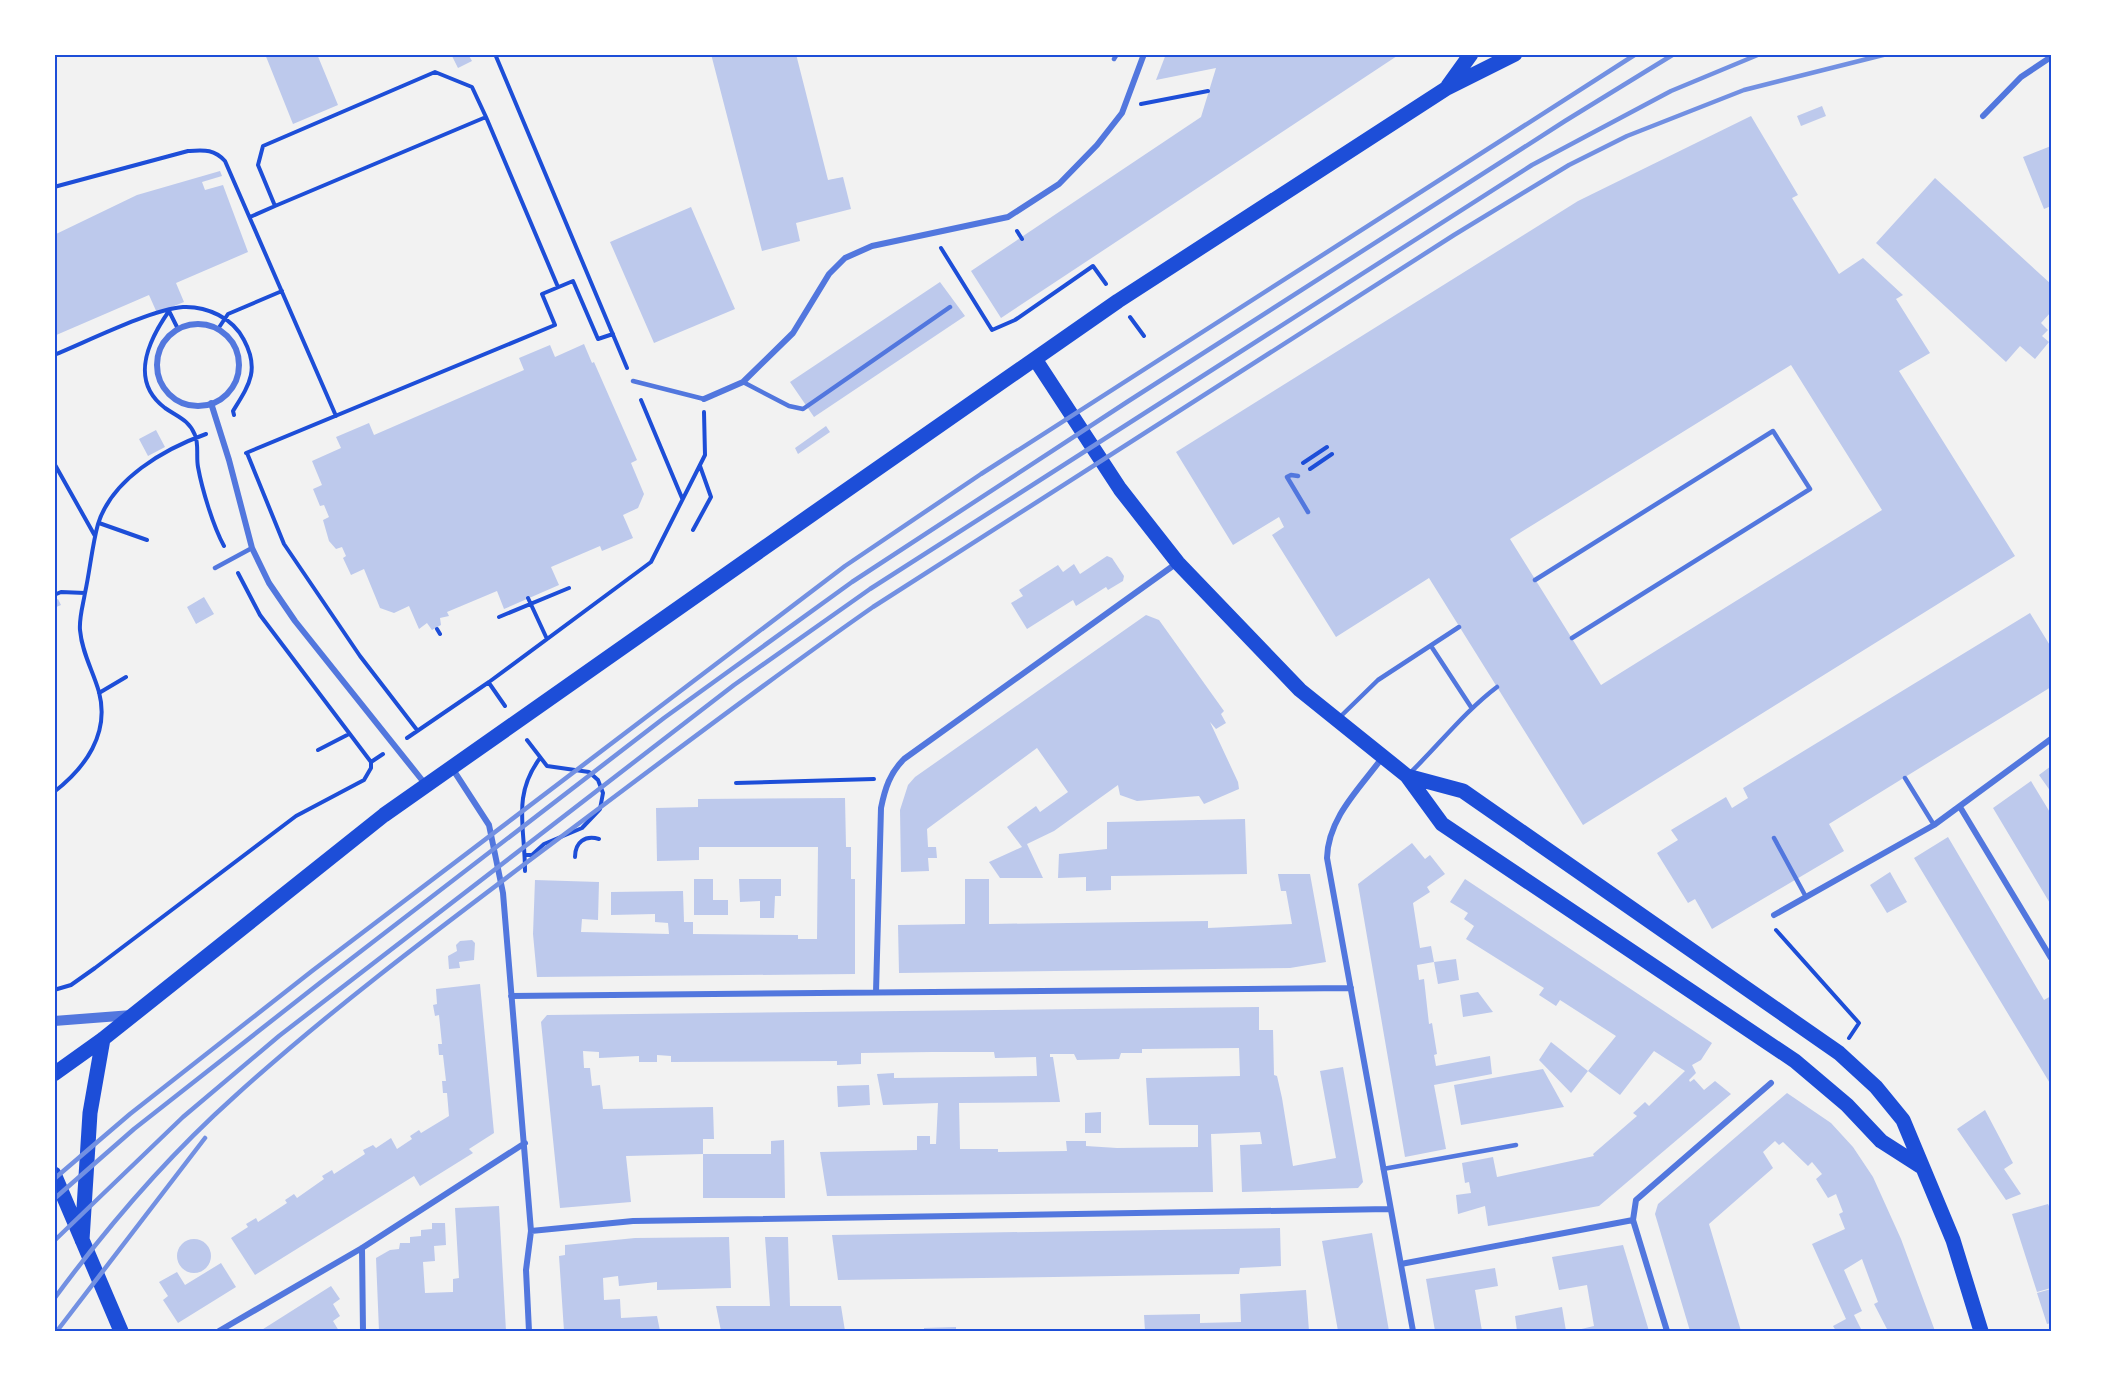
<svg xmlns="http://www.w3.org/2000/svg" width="2105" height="1385" viewBox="0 0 2105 1385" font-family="Jost,sans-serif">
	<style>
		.building { fill: #bdc9ec; fill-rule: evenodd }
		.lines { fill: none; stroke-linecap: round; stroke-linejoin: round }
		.path { stroke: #1d4ed8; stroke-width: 4 }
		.service { stroke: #5277de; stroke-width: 4.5 }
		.minor { stroke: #5277de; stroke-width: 6 }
		.tertiary { stroke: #5277de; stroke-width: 10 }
		.primary { stroke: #1d4ed8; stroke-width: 15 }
		.rail { stroke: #7290e2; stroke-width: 4.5 }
		.neatline { fill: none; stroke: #1d4ed8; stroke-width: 2 }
	</style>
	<rect width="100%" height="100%" fill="#f2f2f2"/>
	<path class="building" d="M265,54H317L338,105L293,124Z
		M458,54H468L472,61L458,68L452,56Z
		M711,54H796L828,180L843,177L851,209L796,223L800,241L762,251Z
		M1166,54H1400L1001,318L971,271L1201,117L1216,68L1156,80Z
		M1822,106L1826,116L1801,126L1797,116Z
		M1751,116L1798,195L1792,198L1839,274L1863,258L1903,295L1896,299L1930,353L1899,371L2015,556L1583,825L1429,578L1336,637L1272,535L1284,527L1279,517L1233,545L1176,452L1578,201ZM1791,365L1882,510L1601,685L1510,539Z
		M2051,146V206L2044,209L2023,157Z
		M220,171L222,176L202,182L205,190L223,185L248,252L176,283L184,302L157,313L149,295L54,336V235L137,195Z
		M1935,178L2051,284V312L2041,323L2048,330L2042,336L2049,342L2035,359L2020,346L2006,362L1876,243Z
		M691,207L735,309L654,343L610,242Z
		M940,282L965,316L814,417L790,382Z
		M584,344L592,363L594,362L637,460L631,463L644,494L638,508L623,515L633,538L602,551L600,546L551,567L559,585L504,609L497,591L447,612L449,616L440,618L441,625L432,630L427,623L419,629L409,606L394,613L380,608L364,569L351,575L343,558L346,556L342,547L336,549L329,541L323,520L329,517L324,505L320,506L313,489L322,485L312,461L341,448L336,437L369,423L374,435L524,370L519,358L550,345L555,357Z
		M826,426L830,432L798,454L795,448Z
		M156,430L165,447L148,456L139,439Z
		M1107,556L1112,558L1124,576L1123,581L1108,590L1106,587L1076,606L1073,600L1027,629L1011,603L1023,596L1019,590L1058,565L1063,572L1074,564L1080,574Z
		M204,597L214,614L196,624L187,607Z
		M58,599L61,605L54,608V601Z
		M2030,613L2051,647V687L1829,824L1844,851L1712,929L1695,899L1688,903L1657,853L1678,840L1671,830L1726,797L1732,808L1748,798L1743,788Z
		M1146,615L1159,620L1224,711L1221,714L1226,723L1216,729L1210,722L1238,782L1239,789L1204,804L1199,796L1137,801L1120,795L1118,785L1054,831L1027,844L1043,878H1000L989,862L1022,847L1007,827L1036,806L1040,812L1068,792L1037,748L927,829L928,847H936L937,858H928L929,871L901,872L900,810L908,785L915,777Z
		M2051,766V792L2039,775Z
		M2031,781L2051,814V905L1993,808Z
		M845,798L846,847H851V879H855V974L537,977L533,934L535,880L599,882L598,920L582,919L581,932L669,934L668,923L655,922V914L611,915V892L683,891L684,922H693V934L798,935V939H817L818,847H699V860L657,861L656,808L698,807V799Z
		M1245,819L1247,874L1111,876V890L1086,891V877L1058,878L1059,854L1107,849V822Z
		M1948,837L2044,1000L2051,996V1085L1914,858Z
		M1412,843L1425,859L1430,855L1445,874L1427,887L1430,892L1413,903L1420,948L1431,946L1434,962L1417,965L1419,980L1424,979L1429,1024L1432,1023L1437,1054L1434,1055L1436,1066L1490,1056L1492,1074L1434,1085L1446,1149L1405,1157L1358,884Z
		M1890,872L1907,902L1887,913L1870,885Z
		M1278,874H1310L1326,962L1290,968L899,973L898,925L965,924V879H989V924L1208,921V928L1292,924L1286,891H1281Z
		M694,879H713V900H728V915H694Z
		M739,879H781V896H775L774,918H760V901L740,902Z
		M1465,879L1712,1043L1701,1060L1692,1065L1696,1073L1689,1080L1690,1082L1694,1079L1704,1090L1715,1081L1731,1094L1599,1206L1488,1226L1485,1206L1458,1214L1456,1195L1471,1193L1469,1182L1465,1183L1462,1163L1493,1157L1497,1177L1594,1156L1593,1154L1637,1116L1633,1113L1645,1102L1649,1106L1685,1071L1654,1051L1620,1095L1588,1071L1616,1036L1560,1000L1556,1006L1539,995L1544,988L1466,939L1474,926L1464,919L1468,913L1450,902Z
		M472,940L475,943L474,960L459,962L460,968L449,969L448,956L457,951L456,945L460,941Z
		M1456,959L1459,980L1438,984L1434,962Z
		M480,984L494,1133L469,1149L473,1153L420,1186L414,1176L255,1275L231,1238L248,1227L246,1224L256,1218L258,1222L287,1203L285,1200L294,1194L297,1198L324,1179L322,1176L332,1170L334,1174L365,1154L363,1150L373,1145L376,1148L391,1138L397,1149L412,1139L410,1136L419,1130L421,1133L449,1116L447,1093H443L442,1081H446L443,1055H439L438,1044H442L439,1015L435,1016L433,1005L437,1004L436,989Z
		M1478,992L1493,1012L1463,1017L1460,995Z
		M1259,1007V1030H1273L1274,1075L1277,1076L1282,1098L1293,1166L1336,1158L1320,1071L1343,1067L1363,1182L1358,1188L1242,1192L1240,1145L1262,1144L1260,1132L1211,1134L1213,1192L827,1196L820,1152L917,1150V1136H930V1144H936L938,1103L883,1105L877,1074L894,1073V1078L1037,1076L1036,1057L995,1058L994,1052H932L861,1053V1064L837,1065V1061L671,1062V1056L657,1055V1062H639V1056L599,1058V1052L583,1051L584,1068H590L592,1086L600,1085L603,1109L713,1107L714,1139H703V1154L626,1156L631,1202L560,1208L541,1022L547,1015ZM1239,1048L1240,1076L1146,1078L1149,1125H1198V1147L1117,1148L1086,1146V1141H1066L1067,1151L998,1152V1149H960L959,1103L1060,1102L1053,1057H1050V1054H1074L1077,1060L1119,1059L1121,1053H1142V1049Z
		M1551,1042L1588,1071L1571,1093L1539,1060Z
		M1543,1069L1564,1107L1461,1125L1454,1085Z
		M869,1085L870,1105L838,1107L837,1086Z
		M1787,1093L1831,1123L1853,1147L1873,1177L1901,1239L1935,1331H1888L1874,1304L1878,1302L1862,1259L1844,1270L1862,1311L1854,1315L1862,1331H1836L1833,1326L1846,1319L1812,1244L1845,1229L1839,1214L1843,1212L1836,1194L1828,1198L1816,1179L1822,1174L1812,1162L1808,1166L1783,1142L1779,1145L1775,1141L1763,1152L1773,1168L1709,1224L1741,1331H1690L1655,1214L1658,1204Z
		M1985,1110L2013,1163L2004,1169L2021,1194L2006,1200L1957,1129Z
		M1101,1112V1133H1085V1113Z
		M784,1140L785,1198H703V1154H771V1141Z
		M2048,1204L2051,1210V1288L2037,1292L2012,1214Z
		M499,1206L506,1331H379L376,1258L390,1250L399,1249L400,1243H410V1237L421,1236V1230L432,1229V1223H445L446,1245L434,1246L435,1261L423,1262L425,1293L453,1292V1279L459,1278L455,1208Z
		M1280,1228L1281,1266L1240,1268L1239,1274L1054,1277L838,1280L832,1235Z
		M1372,1233L1389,1331H1338L1322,1241Z
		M729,1237L731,1288L657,1290V1282L619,1286L618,1276L603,1278L604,1300L620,1299L621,1318L657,1316L660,1331H564L559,1256L565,1255V1245L635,1238Z
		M765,1237H788L790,1306H841L845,1331H721L716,1306H770Z
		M177 1256a17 17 0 1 1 34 0a17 17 0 1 1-34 0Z
		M1623,1245L1649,1331H1573L1594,1326L1587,1285L1559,1290L1552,1257Z
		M221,1263L236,1287L178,1323L163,1300L168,1296L159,1282L177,1272L185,1285Z
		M1495,1268L1498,1286L1475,1290L1482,1331H1435L1426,1279Z
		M331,1286L340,1299L333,1304L340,1316L333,1321L339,1331H260Z
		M2051,1289V1323L2047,1324L2037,1293Z
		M1306,1290L1309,1331H1145L1144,1315L1200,1314V1323L1241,1322L1240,1294Z
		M1562,1307L1566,1331H1517L1515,1316Z
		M956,1327V1331H924V1328Z"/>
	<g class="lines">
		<path class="path" d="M495,54L627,368
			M1141,104L1208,91
			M486,117L472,87L435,72L263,146L258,165L275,206L486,117L558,287
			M54,187L188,151C205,150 214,149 225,161L336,416
			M250,217L275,206
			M1017,231L1022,239
			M941,248L992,330L1015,320L1093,266L1106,284
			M1130,317L1144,336
			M178,329L169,311C148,341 129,381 165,408C178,417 189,420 195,435C199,444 196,457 198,467C202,489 213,526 224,546
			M218,329L228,314L282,291
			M54,355C86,342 152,309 183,307C207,306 233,318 244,340C260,370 249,385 233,411L234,415
			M641,400L682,498
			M246,453L555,325L542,294L573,281L598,339L613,334
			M247,453L284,544L360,656L417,730
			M54,463L95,536
			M1303,463L1327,447
			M1310,469L1332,454
			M99,523L147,540
			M693,530L711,497L700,466
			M54,595L61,592L85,593C90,570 92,546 98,524C112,479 164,449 206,434
			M528,598L547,639
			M499,617L569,588
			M437,629L440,634
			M489,683L505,706
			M99,693L126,677
			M407,738L489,682L651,562L705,455L704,412
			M318,750L349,734
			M371,762L383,754
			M736,783L874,779
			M54,792C85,768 110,734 99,692C93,671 82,653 80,630C79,618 83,605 85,593
			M525,855H532L544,844L582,828L600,809L603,793L598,780L589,772L547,766L527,740
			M575,857C575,842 585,835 599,839
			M525,871C525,826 512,796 540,758
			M1776,930L1859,1023L1849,1038
			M54,990L71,985L95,968L296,816L364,780L371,768V762L260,615L238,573"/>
		<path class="service" d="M1114,59L1117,54
			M633,381L704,399
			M743,382L789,406L803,409L950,307
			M1298,476L1291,475L1287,477L1308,512
			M215,568L252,548
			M1535,580L1773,431L1810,489L1572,638
			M1431,646L1471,707
			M1340,717L1378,680L1459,627
			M1409,774C1439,745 1464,712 1497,687
			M1905,778L1934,825
			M1774,838L1806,897
			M1383,1169L1516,1145"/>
		<path class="minor" d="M1983,116L2021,77L2051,57
			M157 365a41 41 0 1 1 82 0a41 41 0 1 1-82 0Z
			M704,399L743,382L793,333L829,274L845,258L872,246L1008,217L1059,184L1097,145L1122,113L1144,54
			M211,403L229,460L252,548L269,583L295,621L426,785
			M1382,758C1359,789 1328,818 1327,858L1413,1331
			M452,768L489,825L503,893L531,1231L526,1270L529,1331
			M1960,807L2051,958
			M1774,915L1934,825L2051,739
			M876,992L881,808C885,788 890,773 904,759L1177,563
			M511,996L1351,988
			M531,1231L633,1221L1390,1209
			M362,1248L363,1331
			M1401,1264L1633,1220
			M219,1331L362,1248L525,1143
			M1667,1331L1633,1220L1636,1200L1771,1083"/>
		<path class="tertiary" d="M54,1021L132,1015"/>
		<path class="primary" d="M1448,86L1471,54
			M1035,359L1120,489L1178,563L1300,690L1407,776L1442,824L1795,1061L1847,1105L1881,1141L1920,1166
			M1407,776L1463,791L1839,1053L1876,1087L1903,1120L1953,1240L1981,1331
			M54,1074L103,1039L384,815L811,515L1118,301L1447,88L1515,54
			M54,1174L121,1331
			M82,1240L90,1113L103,1039"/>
		<path class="rail" d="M54,1179L130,1114L312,971L845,566L981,474L1636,54
			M54,1199L134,1129L321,982L664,718L852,582L1127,402L1565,121L1674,54
			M54,1241L183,1117L279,1036L734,685L870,589L1532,165L1671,91L1760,54
			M54,1299C107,1227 167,1157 234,1097C331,1009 437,930 542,851C652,769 761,685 873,607L1454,235L1569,165L1627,136L1744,90L1887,54
			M57,1331L205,1138"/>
	</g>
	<rect width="2105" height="1385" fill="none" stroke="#ffffff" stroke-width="111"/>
	<rect x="56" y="56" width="1994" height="1274" class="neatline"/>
</svg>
